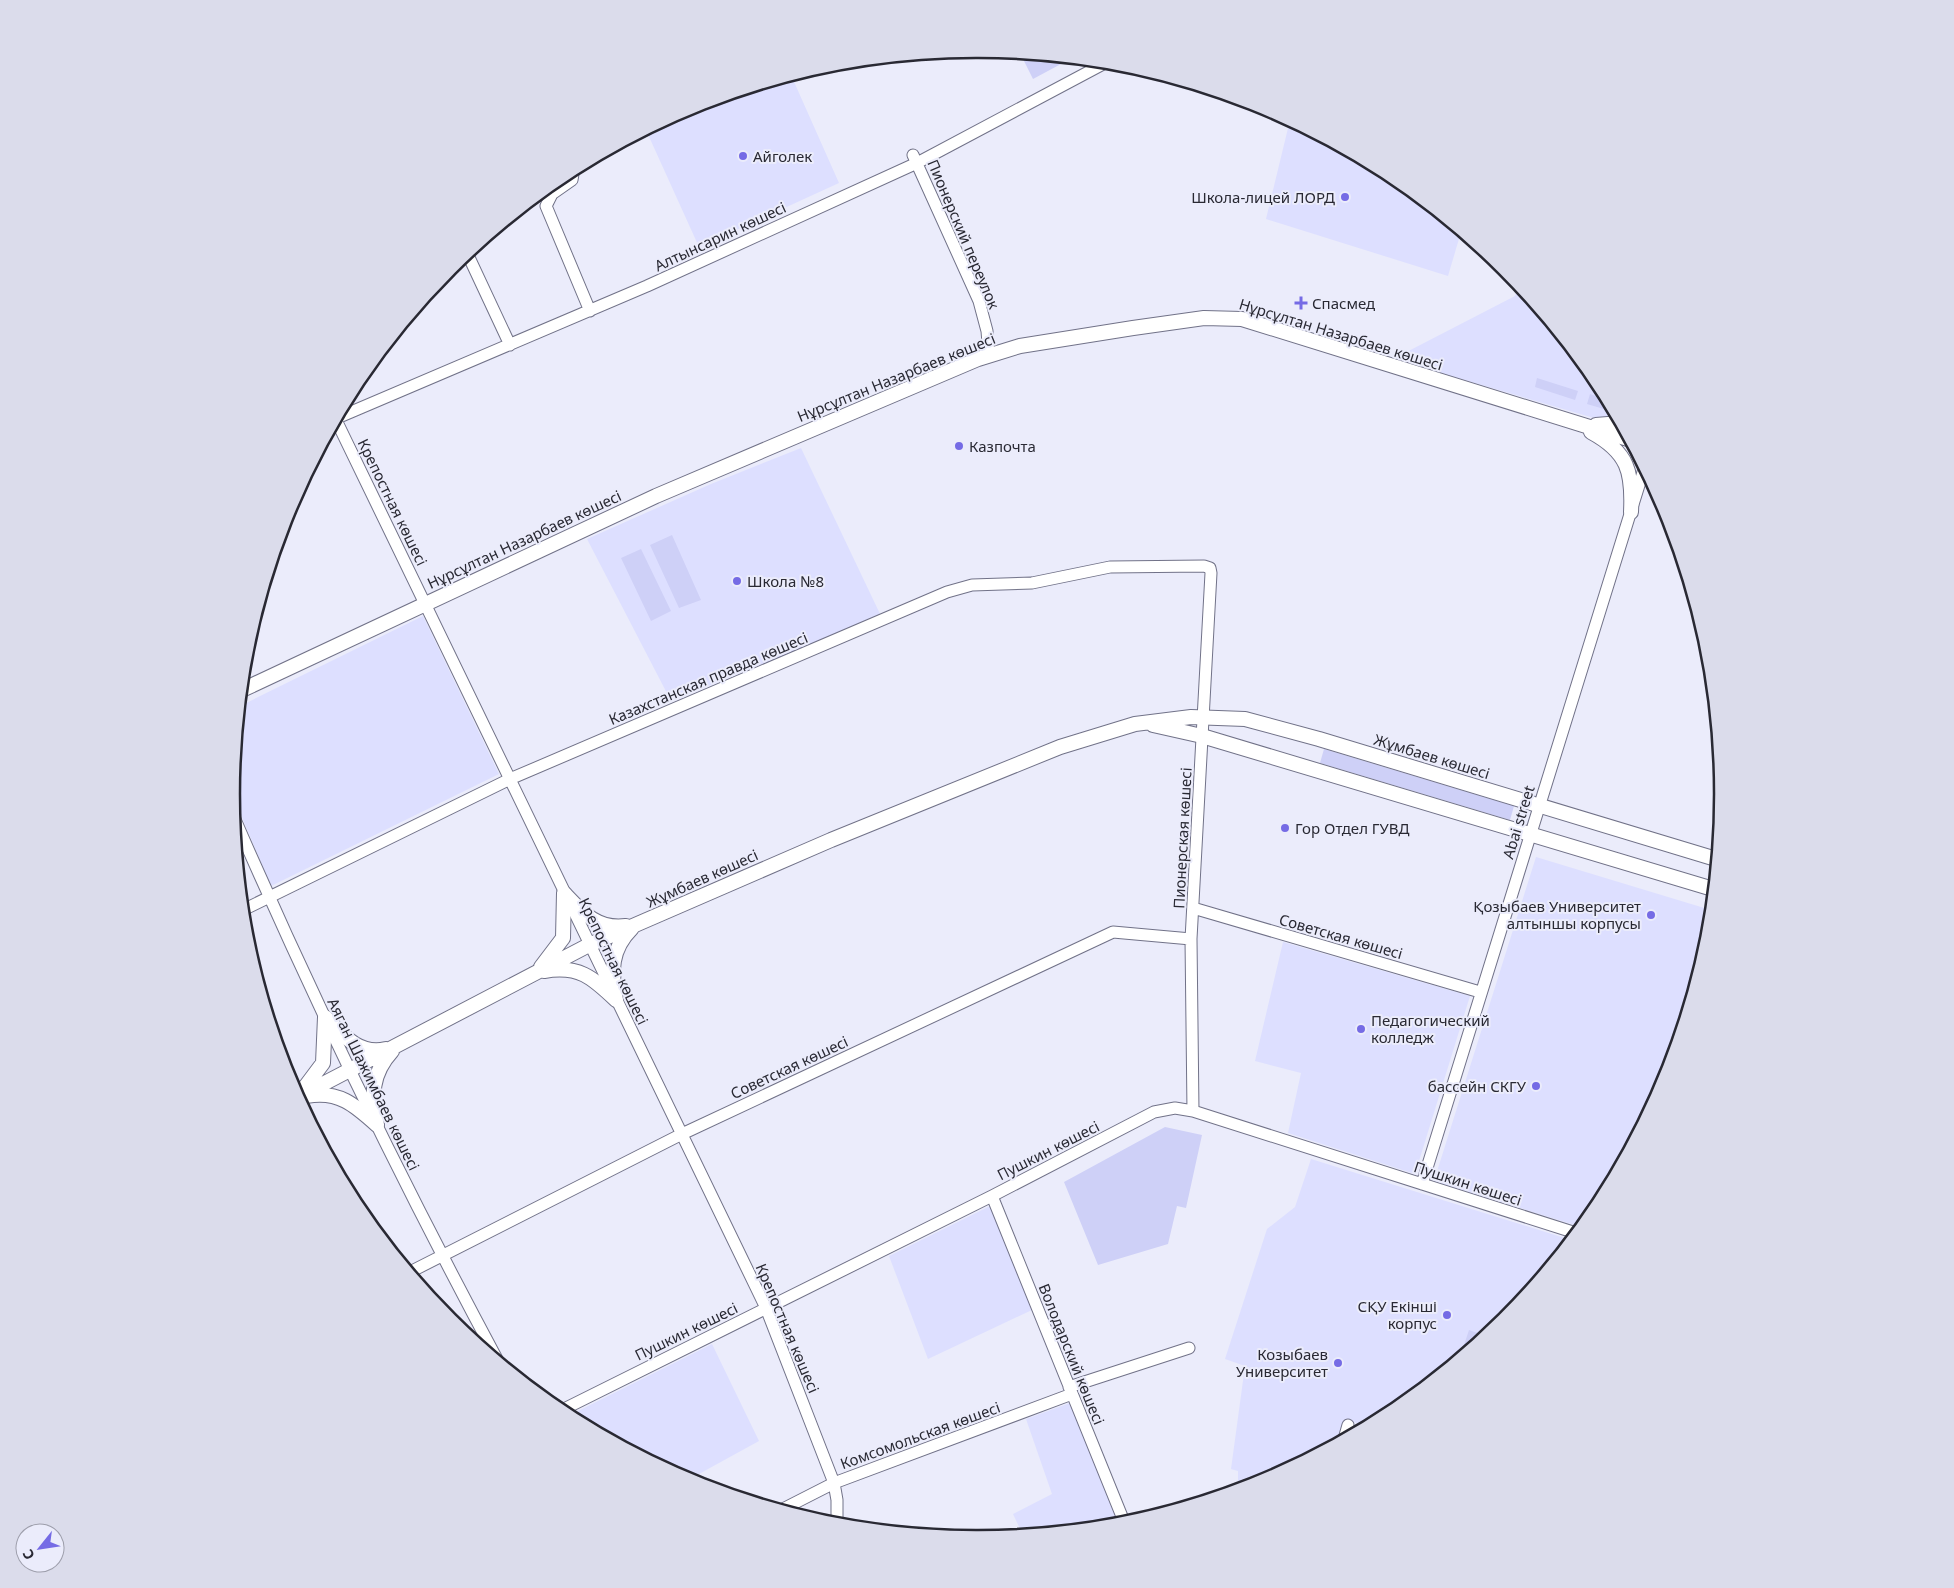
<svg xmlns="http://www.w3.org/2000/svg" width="1954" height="1588" viewBox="0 0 1954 1588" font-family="'Noto Sans',sans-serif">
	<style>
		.built { fill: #dddfff }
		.green { fill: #ced0f7 }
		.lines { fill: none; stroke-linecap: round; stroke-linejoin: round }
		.minor-casing { stroke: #717288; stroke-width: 13 }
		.major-casing { stroke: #717288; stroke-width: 16 }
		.minor { stroke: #fff; stroke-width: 11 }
		.major { stroke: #fff; stroke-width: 14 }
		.poi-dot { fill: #756be5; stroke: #ebecfb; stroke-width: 2 }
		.labels { text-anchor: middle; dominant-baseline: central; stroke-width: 4; stroke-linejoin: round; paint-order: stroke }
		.poi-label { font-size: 15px; fill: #292933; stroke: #ebecfb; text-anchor: start }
		.street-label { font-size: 15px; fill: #292933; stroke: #ebecfb }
		.rim { fill: none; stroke: #292933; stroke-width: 2.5 }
	</style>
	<rect width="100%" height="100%" fill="#ebecfb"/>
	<path class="built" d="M791,75L839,183L699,247L646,130L692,105Z
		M1290,120L1391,175L1461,232L1448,276L1266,219Z
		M1519,285L1597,380L1617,417L1604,421L1393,359L1515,296Z
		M801,448L881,616L671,701L587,539L711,484Z
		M423,616L499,774L271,886L232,794L240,706Z
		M1536,857L1711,910L1708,940L1665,1079L1596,1208L1581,1227L1434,1181Z
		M1283,942L1470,996L1415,1174L1288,1133L1301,1073L1255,1061Z
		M1311,1159L1571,1240L1504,1321L1391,1414L1367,1426L1346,1420L1338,1442L1262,1483L1238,1490V1471L1231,1469L1245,1366L1225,1359L1267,1229L1295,1207Z
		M990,1206L1032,1310L928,1359L889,1256Z
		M712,1344L759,1441L688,1480L580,1423L574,1413Z
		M1070,1403L1119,1525L1023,1535L1013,1514L1052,1494L1026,1419Z"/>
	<path class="green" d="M1020,53L1057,57L1061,64L1033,79Z
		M1537,378L1578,391L1575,400L1535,387Z
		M1590,394L1607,400L1614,412L1587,404Z
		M672,535L701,600L679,608L650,545Z
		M641,549L671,611L651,621L621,558Z
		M1324,749L1514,806L1510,820L1320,763Z
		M1165,1127L1202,1135L1186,1208L1177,1206L1168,1244L1098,1265L1064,1182Z
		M1469,1330L1486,1336L1460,1357Z"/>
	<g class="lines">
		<defs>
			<path id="minor" d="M913,155L979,301L987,331L989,355
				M574,168L572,180L552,194L546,206L590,311
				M467,253L510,345
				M337,418L647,286L917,163L1107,62
				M336,420L766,1308L834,1483L837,1500V1525
				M234,817C314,1001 402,1182 497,1359
				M1193,908L1480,992
				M243,910L510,779L947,592L972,585L1032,583L1110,567L1204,566L1210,568L1211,573L1191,939L1193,1111
				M1422,1184L1644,469
				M992,1196L1125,1524
				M410,1272L682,1134L1113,932L1191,939
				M1069,1387L1189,1348
				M560,1411L992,1196L1154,1112L1175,1108L1193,1111L1576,1233
				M1344,1439L1348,1425
				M781,1510L834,1483L1072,1394"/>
			<path id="major" d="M1596,425L1620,423
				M1591,432C1628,452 1633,472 1631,512
				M242,690L656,496L978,359L1020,346L1133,328L1204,318L1242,319L1628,439
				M1153,725L1202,736L1713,889
				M564,893C582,912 597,930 626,926
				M541,967L563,938L564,893
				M544,971C579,965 592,977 616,1000
				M616,1000C611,971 610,950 632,928
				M325,1017C342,1034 359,1056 386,1049
				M302,1091L323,1063L325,1017
				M307,1096C338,1090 355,1105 377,1125
				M298,1097L589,945L831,840L1060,747L1135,724L1191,717L1245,719L1319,739L1716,859
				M377,1125C371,1096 371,1074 392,1051"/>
		</defs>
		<use href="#minor" class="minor-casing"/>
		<use href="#major" class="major-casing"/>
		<use href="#minor" class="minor"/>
		<use href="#major" class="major"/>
	</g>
	<g class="poi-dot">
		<circle cx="743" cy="156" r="5"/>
		<circle cx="1345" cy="197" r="5"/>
		<path d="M1298.5 295.5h5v5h5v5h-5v5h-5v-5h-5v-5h5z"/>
		<circle cx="959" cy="446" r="5"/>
		<circle cx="737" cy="581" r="5"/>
		<circle cx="1285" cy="828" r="5"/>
		<circle cx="1651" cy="915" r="5"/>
		<circle cx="1361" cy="1029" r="5"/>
		<circle cx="1536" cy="1086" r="5"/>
		<circle cx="1447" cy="1315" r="5"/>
		<circle cx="1338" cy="1363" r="5"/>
	</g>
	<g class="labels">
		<g class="poi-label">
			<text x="753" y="156">Айголек</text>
			<text x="1335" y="197" text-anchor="end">Школа-лицей ЛОРД</text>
			<text x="1312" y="303">Спасмед</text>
			<text x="969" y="446">Казпочта</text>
			<text x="747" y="581">Школа №8</text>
			<text x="1295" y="828">Гор Отдел ГУВД</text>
			<text x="1641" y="906" text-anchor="end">Қозыбаев Университет<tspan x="1641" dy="17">алтыншы корпусы</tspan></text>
			<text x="1371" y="1020">Педагогический<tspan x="1371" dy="17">колледж</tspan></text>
			<text x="1526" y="1086" text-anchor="end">бассейн СКГУ</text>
			<text x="1437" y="1306" text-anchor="end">СҚУ Екінші<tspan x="1437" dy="17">корпус</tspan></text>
			<text x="1328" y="1354" text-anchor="end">Козыбаев<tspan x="1328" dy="17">Университет</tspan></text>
		</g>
		<g class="street-label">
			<text transform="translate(964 234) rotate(67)">Пионерский переулок</text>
			<text transform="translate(720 236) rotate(-25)">Алтынсарин көшесі</text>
			<text transform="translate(1341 334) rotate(17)">Нұрсұлтан Назарбаев көшесі</text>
			<text transform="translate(896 377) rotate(-22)">Нұрсұлтан Назарбаев көшесі</text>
			<text transform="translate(393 502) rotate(64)">Крепостная көшесі</text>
			<text transform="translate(524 539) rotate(-25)">Нұрсұлтан Назарбаев көшесі</text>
			<text transform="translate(708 678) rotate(-23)">Казахстанская правда көшесі</text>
			<text transform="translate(1432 756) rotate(17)">Жұмбаев көшесі</text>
			<text transform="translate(1518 822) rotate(-73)">Abai street</text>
			<text transform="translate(1182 838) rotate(-87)">Пионерская көшесі</text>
			<text transform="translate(702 878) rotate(-24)">Жұмбаев көшесі</text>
			<text transform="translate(1341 936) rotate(16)">Советская көшесі</text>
			<text transform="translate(614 961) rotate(64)">Крепостная көшесі</text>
			<text transform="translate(789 1067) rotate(-25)">Советская көшесі</text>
			<text transform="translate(374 1084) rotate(64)">Аяган Шажимбаев көшесі</text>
			<text transform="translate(1048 1150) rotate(-27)">Пушкин көшесі</text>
			<text transform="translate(1468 1183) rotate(18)">Пушкин көшесі</text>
			<text transform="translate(788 1328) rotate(67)">Крепостная көшесі</text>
			<text transform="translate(686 1331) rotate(-26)">Пушкин көшесі</text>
			<text transform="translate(1072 1354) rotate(68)">Володарский көшесі</text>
			<text transform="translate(920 1435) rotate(-20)">Комсомольская көшесі</text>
		</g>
	</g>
	<path d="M0 0H1954V1588H0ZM976 58H978A736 736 0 0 1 1714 794V794A736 736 0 0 1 978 1530H976A736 736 0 0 1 240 794V794A736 736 0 0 1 976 58Z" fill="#dbdceb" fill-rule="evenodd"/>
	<path class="rim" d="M976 58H978A736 736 0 0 1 1714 794V794A736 736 0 0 1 978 1530H976A736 736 0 0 1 240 794V794A736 736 0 0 1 976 58Z"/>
	<g transform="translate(40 1548) rotate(240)"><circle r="24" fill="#ebecfb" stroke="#9d9eab"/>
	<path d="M0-4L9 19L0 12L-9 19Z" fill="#756be5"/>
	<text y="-8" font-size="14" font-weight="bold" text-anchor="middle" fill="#292933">С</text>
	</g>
</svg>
